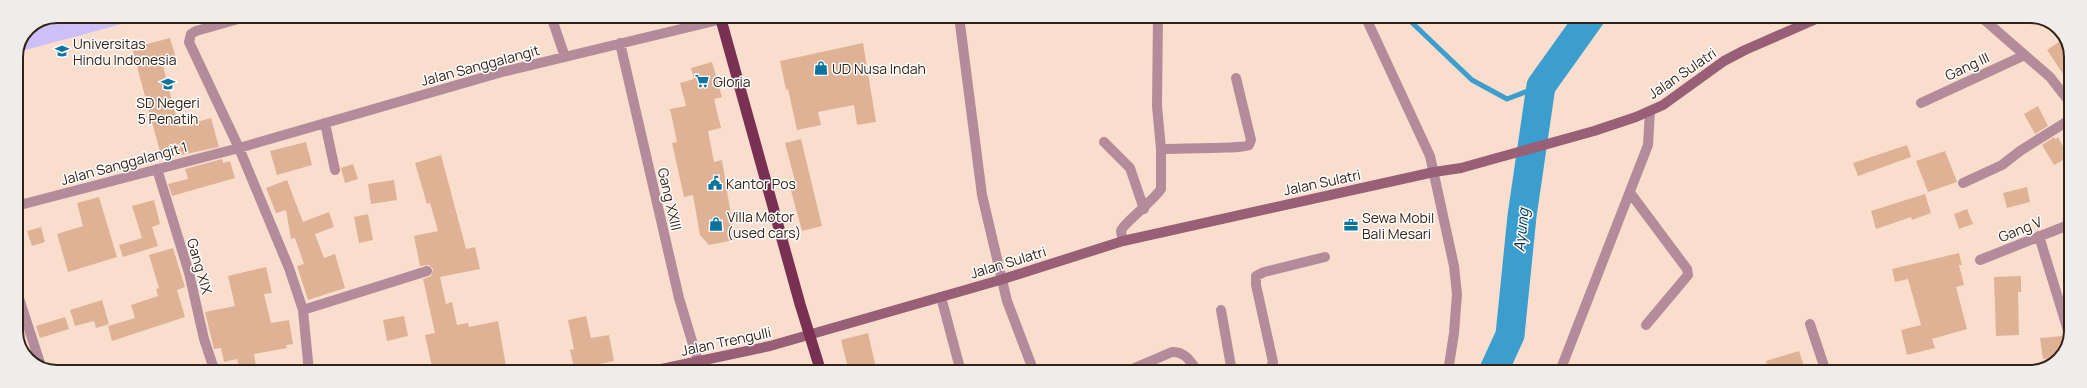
<svg xmlns="http://www.w3.org/2000/svg" width="2087" height="388" viewBox="0 0 2087 388" font-family="Manrope,sans-serif">
	<style>
		.green { fill: #ccbffa }
		.lines { fill: none; stroke-linecap: round; stroke-linejoin: round }
		.stream { stroke: #3b9ecf; stroke-width: 5 }
		.river { stroke: #3b9ecf; stroke-width: 29 }
		.building { fill: #dfb296 }
		.minor { stroke: #b38b9a; stroke-width: 10 }
		.secondary { stroke: #985f76; stroke-width: 10 }
		.trunk { stroke: #793052; stroke-width: 11 }
		.labels { text-anchor: middle; dominant-baseline: central; stroke-width: 3; stroke-linejoin: round; paint-order: stroke }
		.poi-label { font-size: 14px; fill: #332317; stroke: #fff; text-anchor: start }
		.street-label { font-size: 14px; fill: #332317; stroke: #fff }
		.water-label { font-size: 15px; font-style: italic; fill: #043045; stroke: #fff }
		.rim { fill: none; stroke: #332317; stroke-width: 2 }
	</style>
	<rect width="100%" height="100%" fill="#fadecd"/>
	<path class="green" d="M57,16H120L122,24L18,52L28,28Z"/>
	<g class="lines">
		<path class="stream" d="M1405,16L1472,80L1507,99L1541,86"/>
		<path class="river" d="M1493,372L1510,335L1522,216L1541,86L1591,16"/>
	</g>
	<path class="building" d="M170,38L177,62L163,66L179,127L211,118L219,147L162,159L132,48Z
		M2062,40L2071,53V86L2047,50Z
		M863,43L876,122L857,125L854,105L818,112L821,125L797,130L788,89L786,90L780,61Z
		M712,62L722,97L714,99L721,128L708,131L714,162L722,160L735,240L709,245L700,235L693,195L684,197L672,143L677,142L670,109L686,106L680,83L694,79L691,68Z
		M2038,106L2048,126L2035,134L2024,114Z
		M2054,137L2055,139L2058,137L2069,157L2054,165L2042,145Z
		M801,139L822,226L802,231L790,187L796,185L785,143Z
		M306,142L312,165L277,175L270,151Z
		M1907,145L1911,157L1858,176L1853,163Z
		M1945,151L1957,182L1928,192L1916,161Z
		M441,155L466,249L475,247L480,269L440,277L446,304L452,302L457,325L468,323L469,327L498,321L507,372H433L425,335L435,333L423,279L431,276L433,269L429,265L420,266L414,236L438,231L430,203L427,204L415,163Z
		M222,159L223,163L230,161L235,178L172,196L168,184L188,179L185,169Z
		M353,164L358,179L345,183L341,168Z
		M287,180L303,222L329,212L334,227L315,234L324,258L335,254L345,288L308,300L297,266L304,264L295,238L291,239L286,210L276,213L266,188Z
		M394,180L397,200L371,204L368,184Z
		M2027,187L2030,202L2007,208L2003,193Z
		M1925,194L1931,213L1912,220L1911,217L1876,229L1871,211Z
		M99,197L117,257L68,272L57,234L83,226L77,203Z
		M154,200L160,224L152,227L158,246L123,257L119,245L142,238L132,206Z
		M1967,209L1973,224L1959,229L1954,214Z
		M368,214L373,240L359,243L354,217Z
		M41,227L45,242L32,246L27,231Z
		M173,248L185,287L177,290L185,317L112,341L108,326L135,318L131,305L158,296L156,289L159,288L149,255Z
		M1959,253L1962,265H1959L1964,285L1956,287L1967,329L1932,339L1935,348L1907,355L1901,330L1921,325L1908,279L1895,282L1892,269Z
		M266,267L272,293L264,294L271,323L289,320L293,344L286,345L287,348L254,354L257,372H240L237,359L224,362L221,348L214,349L205,312L235,306L228,276Z
		M2021,276V292H2018L2019,335L1996,336L1994,277Z
		M102,300L109,324L96,328L94,321L75,326L70,310Z
		M404,316L408,336L387,341L383,320Z
		M586,316L591,338L609,335L614,361L595,365L597,372H575L570,350L574,349L568,320Z
		M65,317L69,329L40,338L36,326Z
		M868,333L877,372H849L841,340Z
		M2063,336L2065,347L2059,357L2043,359L2040,338Z
		M1799,351L1804,366L1784,372H1769L1766,361Z"/>
	<g class="lines">
		<path class="minor" d="M249,16L196,31L191,34L189,42L239,148L289,268L303,310L309,372
			M551,16L565,57
			M959,16L982,195L1007,301L1034,372
			M1158,16L1157,106L1161,149C1174,148 1244,149 1249,145L1251,140L1236,78
			M1365,16L1430,156L1454,266L1457,294L1454,333L1448,372
			M1980,16L2050,77L2071,104
			M620,43L679,298L698,361
			M1921,103L2025,55
			M325,123L335,170
			M1104,142L1130,168L1144,209
			M157,169L189,273L204,339L215,372
			M1963,183L2002,165L2020,151L2071,119
			M1631,194L1687,269L1688,275L1646,325
			M16,206L239,148L502,72L735,16
			M2039,236L2070,337
			M1123,241C1123,238 1121,234 1121,231C1122,225 1155,199 1161,189V149
			M1980,260L2071,224
			M16,289L41,366
			M941,297L961,372
			M303,310L427,271
			M1221,310L1232,372
			M1810,324L1826,372
			M1125,372L1172,352C1185,351 1191,362 1198,372
			M1269,372L1273,362L1256,285V276L1264,272L1325,257
			M1558,372L1562,366L1648,145L1650,111"/>
		<path class="secondary" d="M647,372L770,346L1000,280L1123,241L1434,172L1461,168L1594,131L1636,117L1663,105L1724,61L1745,50L1823,16"/>
		<path class="trunk" d="M720,16L800,304L821,372"/>
	</g>
	<defs>
		<symbol id="university-bare" viewBox="-9 -9 18 18"><path d="M0-5L7-2L0 1L-7-2ZM-4 1L0 2.5L4 1V4Q0 6-4 4Z" fill="#0c74a0" stroke="#fff" stroke-width="2.5" paint-order="stroke"/></symbol>
		<symbol id="shop-bare" viewBox="-9 -9 18 18"><path d="M-5-2.5h2.3a2.7 3.5 0 0 1 5.4 0H5L5.5 6h-11ZM-1.5-2.5h3a1.5 2.3 0 0 0-3 0Z" fill="#0c74a0" stroke="#fff" stroke-width="2.5" paint-order="stroke"/></symbol>
		<symbol id="supermarket-bare" viewBox="-9 -9 18 18"><path d="M-6-5.5h2.5l.6 2H6L4.5 2H-2.5L-4.4-4H-6ZM-1.5 3.2a1.3 1.3 0 1 0 .1 0ZM3 3.2a1.3 1.3 0 1 0 .1 0Z" fill="#0c74a0" stroke="#fff" stroke-width="2.5" paint-order="stroke"/></symbol>
		<symbol id="school-bare" viewBox="-9 -9 18 18"><path d="M0-5L7-2L0 1L-7-2ZM-4 1L0 2.5L4 1V4Q0 6-4 4Z" fill="#0c74a0" stroke="#fff" stroke-width="2.5" paint-order="stroke"/></symbol>
		<symbol id="civic-bare" viewBox="-9 -9 18 18"><path d="M-.6-6.5H3V-4.5H.6V-3L4-1V1h2V6H-6V1h2V-1L-.6-3ZM-1.2 2.5V6h2.4V2.5Z" fill="#0c74a0" stroke="#fff" stroke-width="2.5" paint-order="stroke"/></symbol>
		<symbol id="office-bare" viewBox="-9 -9 18 18"><path d="M-6-3h4V-5.5h4V-3h4V5H-6ZM-1-4.5V-3h2v-1.5ZM-6 0V1H6V0Z" fill="#0c74a0" stroke="#fff" stroke-width="2.5" paint-order="stroke"/></symbol>
	</defs>
	<g fill-rule="evenodd">
		<use href="#university-bare" x="52" y="41" width="20" height="20"/>
		<use href="#shop-bare" x="811" y="58" width="20" height="20"/>
		<use href="#supermarket-bare" x="692" y="71" width="20" height="20"/>
		<use href="#school-bare" x="158" y="74" width="20" height="20"/>
		<use href="#civic-bare" x="705" y="173" width="20" height="20"/>
		<use href="#shop-bare" x="706" y="214" width="20" height="20"/>
		<use href="#office-bare" x="1341" y="215" width="20" height="20"/>
	</g>
	<g class="labels">
		<g class="poi-label">
			<text x="73" y="43">Universitas<tspan x="73" dy="16">Hindu Indonesia</tspan></text>
			<text x="832" y="68">UD Nusa Indah</text>
			<text x="713" y="81">Gloria</text>
			<text x="168" y="102" text-anchor="middle">SD Negeri<tspan x="168" dy="16">5 Penatih</tspan></text>
			<text x="726" y="183">Kantor Pos</text>
			<text x="727" y="216">Villa Motor<tspan x="727" dy="16">(used cars)</tspan></text>
			<text x="1362" y="217">Sewa Mobil<tspan x="1362" dy="16">Bali Mesari</tspan></text>
		</g>
		<g class="street-label">
			<text transform="translate(480 65) rotate(-15)">Jalan Sanggalangit</text>
			<text transform="translate(1967 66) rotate(-25)">Gang III</text>
			<text transform="translate(1682 73) rotate(-34)">Jalan Sulatri</text>
			<text transform="translate(124 163) rotate(-15)">Jalan Sanggalangit 1</text>
			<text transform="translate(1322 182) rotate(-12)">Jalan Sulatri</text>
			<text transform="translate(670 199) rotate(77)">Gang XXIII</text>
			<text transform="translate(2020 229) rotate(-22)">Gang V</text>
			<text transform="translate(1008 262) rotate(-17)">Jalan Sulatri</text>
			<text transform="translate(200 266) rotate(74)">Gang XIX</text>
			<text transform="translate(726 341) rotate(-12)">Jalan Trengulli</text>
		</g>
		<g class="water-label">
			<text transform="translate(1521 230) rotate(-84)">Ayung</text>
		</g>
	</g>
	<path d="M0 0H2087V388H0ZM57 23H2030A34 34 0 0 1 2064 57V331A34 34 0 0 1 2030 365H57A34 34 0 0 1 23 331V57A34 34 0 0 1 57 23Z" fill="#efedec" fill-rule="evenodd"/>
	<path class="rim" d="M57 23H2030A34 34 0 0 1 2064 57V331A34 34 0 0 1 2030 365H57A34 34 0 0 1 23 331V57A34 34 0 0 1 57 23Z"/>
</svg>
